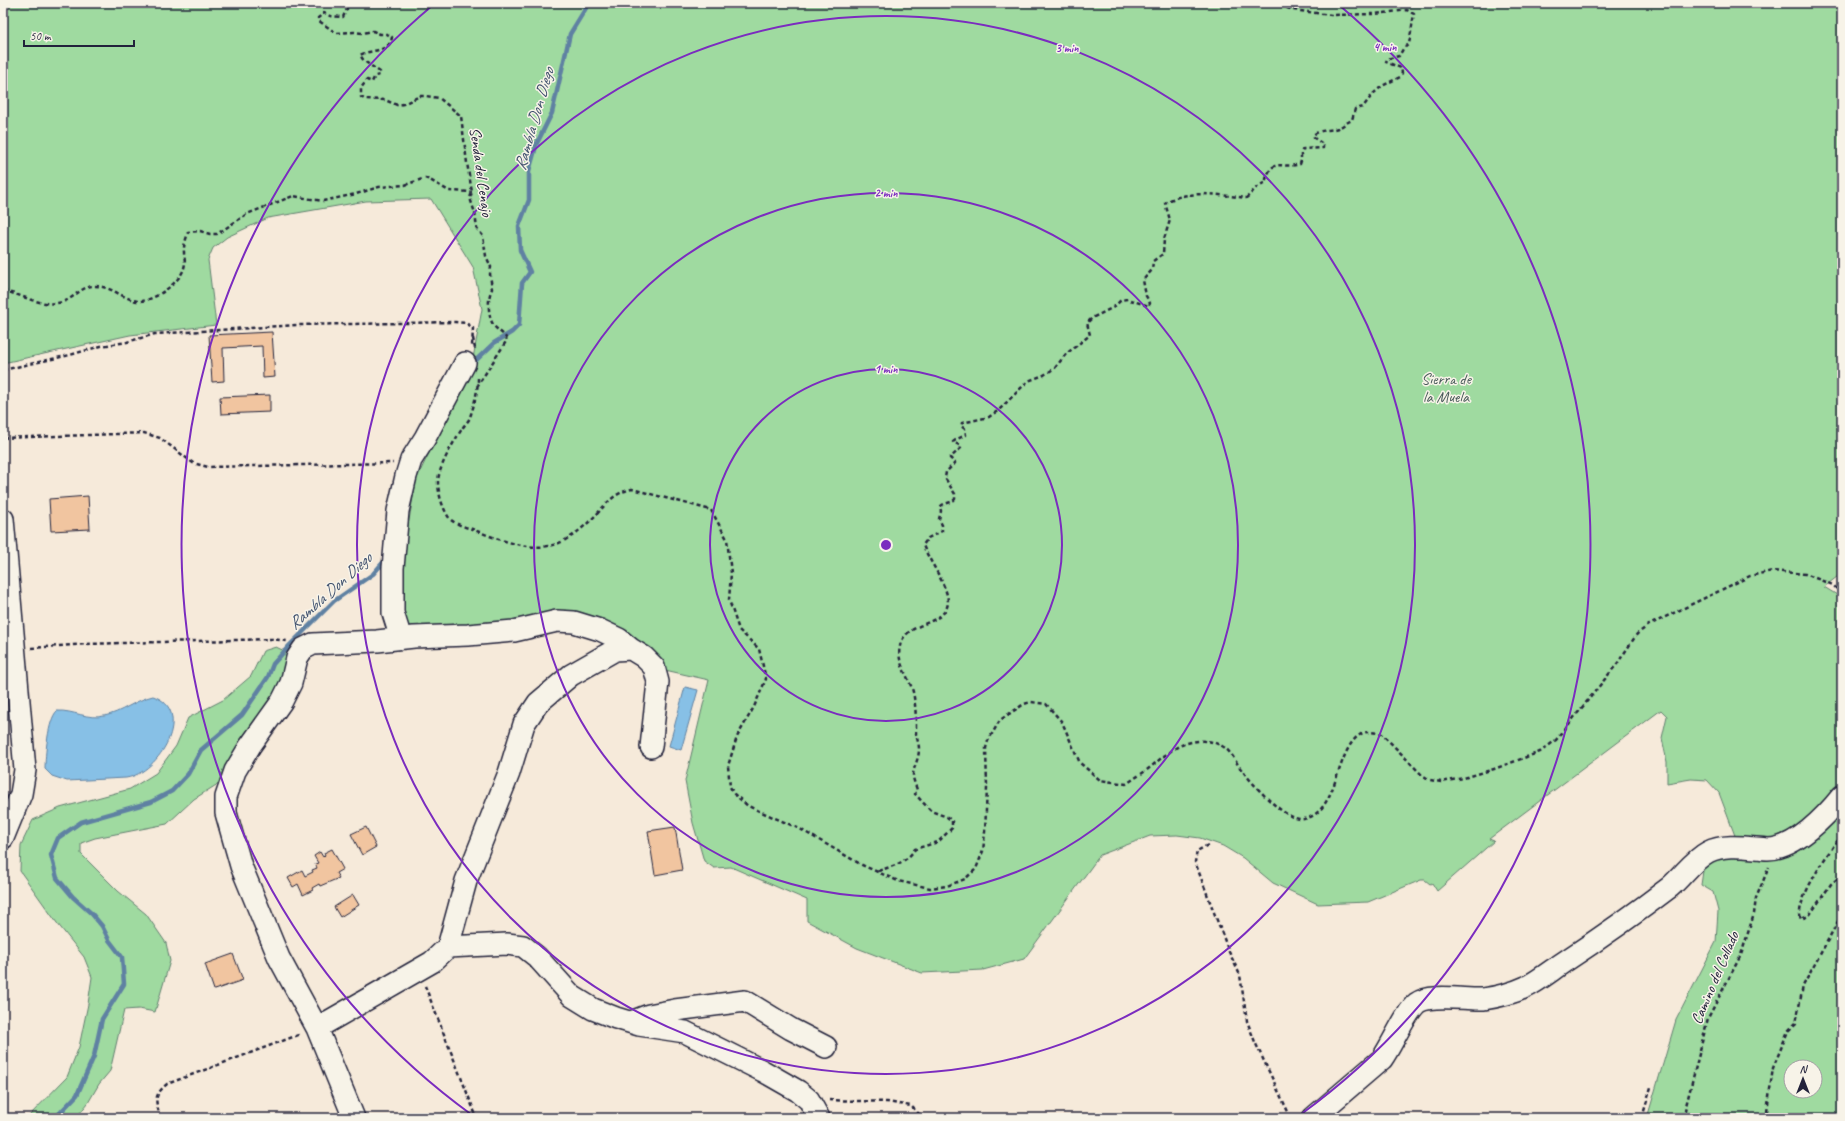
<svg xmlns="http://www.w3.org/2000/svg" width="1845" height="1121" viewBox="0 0 1845 1121" font-family="Caveat,sans-serif">
	<style>
		.green { fill: #9fdaa0; stroke: #607e6e; fill-rule: evenodd }
		.water { fill: #87c0e6; stroke: #5f81a2 }
		.lines { fill: none; stroke-linecap: round; stroke-linejoin: round }
		.stream { stroke: #5f81a2; stroke-width: 4.5 }
		.building { fill: #f1c5a0; stroke: #22223b }
		.minor-casing { stroke: #22223b; stroke-width: 24 }
		.path { stroke: #22223b; stroke-width: 2.5; stroke-dasharray: 4 3; stroke-linecap: butt }
		.minor { stroke: #f7f3e8; stroke-width: 21 }
		.ring { fill: none; stroke: #7b2cbf; stroke-width: 2 }
		.labels { text-anchor: middle; dominant-baseline: central; stroke-width: 3; stroke-linejoin: round; paint-order: stroke }
		.street-label { font-size: 16px; fill: #22223b; stroke: #f7f3e8 }
		.park-label { font-size: 16px; fill: #485959; stroke: #f7f3e8 }
		.water-label { font-size: 17px; font-style: italic; fill: #40516e; stroke: #f7f3e8 }
		.centre { fill: #7b2cbf; stroke: #f7f3e8; stroke-width: 2 }
		.ring-label { font-size: 12px; text-anchor: middle; font-weight: bold; fill: #7b2cbf; stroke: #f7f3e8; stroke-width: 3; stroke-linejoin: round; paint-order: stroke }
	</style>
	<rect width="100%" height="100%" fill="#f6eada"/>
	<filter id="ink" filterUnits="userSpaceOnUse"><feTurbulence type="fractalNoise" baseFrequency=".025" numOctaves="2"/><feDisplacementMap in="SourceGraphic" scale="8" xChannelSelector="R" yChannelSelector="G"/><feConvolveMatrix kernelMatrix="1 2 1 2 8 2 1 2 1" color-interpolation-filters="sRGB"/></filter>
	<g filter="url(#ink)">
		<path class="green" d="M3,3H1842V573L1824,587L1842,598V788L1805,824L1783,838L1737,841L1719,793L1707,780L1691,779L1667,783V762L1662,738L1667,716L1661,710L1489,839L1494,841L1437,891L1432,883L1430,884L1425,880H1421L1368,902L1318,904L1273,883L1243,858L1223,846L1200,838L1177,835L1150,836L1100,855L1024,959L983,970L922,973L857,948L807,921V900L731,867L714,868L704,861L693,823L685,781L709,680L665,670L603,627H505L410,631L402,618L403,555L416,480L472,364L482,309L473,267L431,199L366,201L268,218L227,237L213,248L208,260L216,325L130,335L3,363Z
			M276,647L293,655L288,678L221,782L194,799L167,824L95,838L81,843V854L118,891L146,914L166,943L170,961L155,1012L139,1009L124,1010L110,1071L99,1084L88,1103L76,1118H27L67,1077L79,1047L88,1004L92,977L84,957L57,923L20,871L21,845L33,820L60,808L130,789L156,773L176,746L188,718L223,700L251,676L263,651Z
			M1842,806V1118H1647L1676,1020L1716,942L1718,911L1713,892L1701,885L1704,864L1723,855L1749,853ZM1791,1067H1815V1091H1791Z"/>
		<path class="water" d="M685,687L698,690L681,750L669,746Z
			M153,696C195,710 160,773 126,778L67,781L52,776L45,769C45,756 48,719 57,711C73,710 88,720 104,716C121,713 135,700 153,696Z"/>
		<g class="lines">
			<path class="stream" d="M471,365L494,343L512,332L519,325L522,283L530,272L520,250L519,226L529,200V171L537,143L552,113L570,34L589,3
				M55,1118L77,1095L94,1056L102,1019L124,984L122,957L109,940L102,926L92,914L73,897L57,878L51,855L58,838L81,822L151,802L172,791L188,774L201,750L242,715L268,677L273,664L290,645L334,601L373,574L387,558"/>
		</g>
		<path class="building" d="M272,332L275,377L263,378L262,346L223,348L224,381L212,382L209,335Z
			M270,395V412L221,414L220,397Z
			M88,496L90,529L51,531L49,499Z
			M366,827L376,847L362,855L351,834Z
			M675,827L682,870L655,875L648,831Z
			M332,849L343,869L336,873L339,878L320,886L319,884L312,888L313,890L303,895L298,884L293,887L288,878L302,870L305,876L313,872L312,870L317,868L315,864L318,863L314,856L320,852L323,857L325,855L324,853Z
			M353,895L359,905L340,917L334,907Z
			M233,954L243,980L214,990L205,964Z"/>
		<g class="lines">
			<defs>
				<path id="minor" d="M3,519L25,770L21,794L3,838
					M396,639L399,632L393,613V568L398,511L406,476L411,460L425,438L465,363
					M448,947L507,944L523,946L537,957L572,996L593,1009L616,1018L639,1025L685,1032L763,1071L798,1091L809,1100L819,1118
					M631,1022L649,1015L675,1010L745,1001L791,1029L826,1047
					M317,1028L432,962L448,947L466,881L509,773L524,724L538,703L571,675L615,650L631,649L644,657L654,667L658,682L651,747
					M354,1118L317,1028L279,958L241,866L226,813V797L235,771L250,746L282,701L291,683L297,658L303,649L313,644L377,641L414,637L468,635L514,631L557,621L574,622L600,630L619,639L631,649
					M1313,1118L1382,1059C1392,1045 1406,1012 1417,1003C1430,993 1466,1000 1483,999C1497,997 1513,993 1526,987C1540,980 1553,969 1567,960C1602,937 1636,913 1670,887C1683,876 1693,860 1708,852C1725,843 1749,848 1768,849C1795,849 1826,816 1842,796"/>
			</defs>
			<use href="#minor" class="minor-casing"/>
			<path class="path" d="M341,3L347,9L343,17L330,16L324,13L318,18L319,21L336,33L354,32L363,33L373,31L380,34H387L392,37C390,53 370,49 360,55L364,61L380,72V75L375,76L372,82L367,80L361,88V97L364,99L385,100L397,105L403,104L420,96H426L439,98L461,116L467,163L472,192L470,198L475,213L477,229L483,236L486,256L491,267L490,274L492,289C487,298 488,318 494,326C498,331 505,334 507,340L478,385
				M3,291C25,295 42,309 65,301C75,297 82,286 94,286C112,286 121,298 137,301C152,303 181,282 184,268C186,262 184,258 184,252C183,245 187,238 188,232L200,231L210,234H217L247,214L293,196L323,201L356,194L379,187L405,185L425,178L430,180L449,191L472,192
				M473,338L475,349
				M3,370L70,355L101,346L127,342L155,334L297,325L455,322L466,323L473,328L472,347
				M478,378C478,390 474,406 470,417C469,421 464,425 462,429C454,441 438,468 438,482C438,493 443,510 450,519C455,524 465,527 472,529C494,538 525,550 548,546C566,544 584,527 596,515C608,502 614,493 632,489L711,510L727,539L731,573L729,600L739,630L759,649L766,679L754,707L737,737L728,766L730,787L734,794L748,806L800,829L862,865L898,881L930,888L947,886L965,879L976,869L983,851L985,832L987,788L986,748L988,741L1000,720L1024,704L1031,702L1046,704L1062,722L1080,763L1100,780L1126,784C1132,780 1138,776 1144,772C1157,763 1168,750 1184,744C1196,740 1210,739 1222,746C1231,751 1235,761 1241,769C1252,783 1285,822 1304,819C1339,812 1335,749 1361,734C1368,730 1376,733 1382,734L1422,775L1430,780L1441,782L1464,778L1494,769L1540,752L1556,740L1617,664L1637,634L1649,625L1750,576L1772,571L1805,574L1833,585L1842,594
				M3,438L144,433L160,438L193,463L208,467L393,463
				M31,648L86,644L272,639L287,641
				M1842,835C1831,848 1793,903 1801,919L1809,916L1831,884L1842,875
				M1208,845L1197,851L1195,862L1229,952L1240,975L1247,1021L1255,1042L1291,1118
				M878,871C893,866 906,863 915,849L938,842L952,828V821L947,817L931,811L915,794L917,790C916,786 913,780 913,776C913,767 919,760 919,749C919,744 917,739 916,734C916,720 916,706 913,692C909,676 896,663 900,646C905,622 940,626 947,607C953,592 928,560 923,545L928,538L942,531V525L939,519L941,511L940,507C944,502 951,504 955,499V494L945,478L946,472L955,463L950,458L961,448L959,445L953,442L957,439L966,435L965,429L961,426L962,423L989,417L999,410L1028,381L1044,375L1055,368L1066,354L1090,335L1087,323L1092,318L1114,307L1121,300L1127,299L1149,306L1150,303L1146,296L1143,280L1152,270L1153,261L1163,254L1164,239L1170,220L1165,203C1186,189 1221,195 1246,198C1253,193 1256,185 1265,183C1272,155 1281,170 1300,164L1301,161V152L1303,149L1323,148V144L1314,138L1313,135C1321,129 1329,131 1338,128C1343,126 1347,122 1352,120L1355,109L1363,107L1373,94L1382,86L1400,77L1402,73L1401,68L1386,62L1387,59L1399,56L1403,49L1409,44L1414,14L1407,10L1375,14L1331,15L1293,10L1281,6L1280,3
				M425,986L477,1118
				M829,1100L887,1102L911,1106L923,1118
				M161,1118C155,1101 153,1096 167,1084L301,1034
				M1642,1118L1651,1087
				M1683,1118L1708,1018L1741,955L1754,914L1756,898L1769,867
				M1766,1118L1773,1068L1788,1031L1796,1023L1803,986L1842,914"/>
			<use href="#minor" class="minor"/>
		</g>
	</g>
	<g class="ring">
		<circle cx="886" cy="545" r="176"/>
		<circle cx="886" cy="545" r="352"/>
		<circle cx="886" cy="545" r="529"/>
		<path d="M472 1115A705 705 0 0 1 433 5M1339 5A705 705 0 0 1 1300 1115"/>
	</g>
	<g class="labels">
		<g class="street-label">
			<text transform="translate(481 172) rotate(82)">Senda del Cenajo</text>
			<text transform="translate(1715 978) rotate(-67)">Camino del Collado</text>
		</g>
		<g class="park-label">
			<text x="1446" y="379">Sierra de<tspan x="1446" dy="18">la Muela</tspan></text>
		</g>
		<g class="water-label">
			<text transform="translate(534 119) rotate(-74)">Rambla Don Diego</text>
			<text transform="translate(330 591) rotate(-42)">Rambla Don Diego</text>
		</g>
	</g>
	<circle cx="886" cy="545" r="6" class="centre"/>
	<g class="ring-label">
		<text x="1385" y="51">4 min</text>
		<text x="1067" y="52">3 min</text>
		<text x="886" y="197">2 min</text>
		<text x="886" y="373">1 min</text>
	</g>
	<rect width="1845" height="1121" fill="none" stroke="#f7f3e8" stroke-width="16"/>
	<rect x="8" y="8" width="1829" height="1105" fill="none" stroke="#22223b" stroke-width="1.5" filter="url(#ink)"/>
	<g transform="translate(1803 1079)"><circle r="19" fill="#f7f3e8" stroke="#a29fa3"/>
	<path d="M0-3L7 15L0 10L-7 15Z" fill="#22223b"/>
	<text y="-6" font-size="11" font-weight="bold" text-anchor="middle" fill="#22223b">N</text>
	</g>
	<path d="M24 40v6h110v-6" fill="none" stroke="#22223b" stroke-width="2"/>
	<text x="30" y="40" font-size="12" fill="#22223b" stroke="#f7f3e8" stroke-width="3" paint-order="stroke">50 m</text>
</svg>
